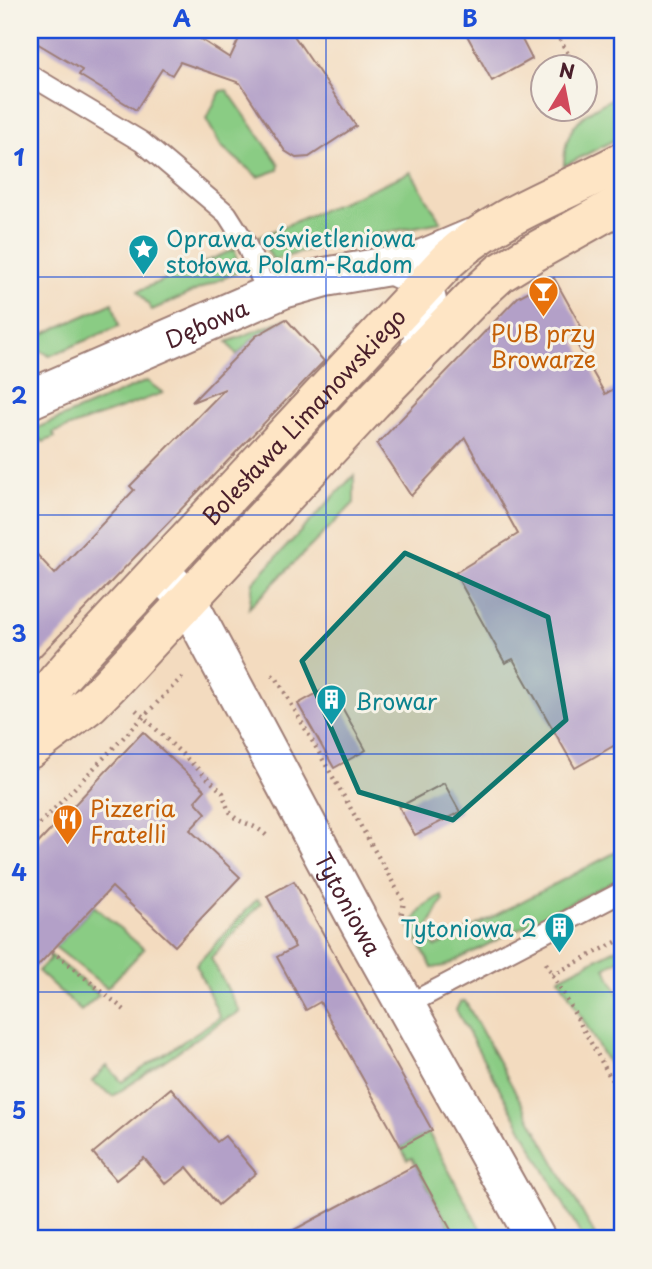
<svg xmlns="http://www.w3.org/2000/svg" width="652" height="1269" viewBox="0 0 652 1269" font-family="'Playpen Sans',sans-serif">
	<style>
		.green { fill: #8acc84; stroke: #6a7658; stroke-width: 2 }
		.building { fill: #b3a0c8 }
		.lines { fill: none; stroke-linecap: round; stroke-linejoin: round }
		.lane-casing { stroke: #9e7d75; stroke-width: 23 }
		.street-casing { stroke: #9e7d75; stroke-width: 42 }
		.secondary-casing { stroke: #9e7d75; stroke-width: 42 }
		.path { stroke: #9e7d75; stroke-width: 4.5; stroke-dasharray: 2 5; stroke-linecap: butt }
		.lane { stroke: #fff; stroke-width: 19 }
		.street { stroke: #fff; stroke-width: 38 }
		.secondary { stroke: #fee5c5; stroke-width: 38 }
		.marked { fill: #0f766e; fill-opacity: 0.2; stroke: #0f766e; stroke-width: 5; stroke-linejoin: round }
		.grid { fill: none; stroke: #1d4ed8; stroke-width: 2; stroke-opacity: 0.55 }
		.labels { text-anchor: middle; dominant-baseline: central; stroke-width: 6; stroke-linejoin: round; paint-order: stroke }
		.culture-label { font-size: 23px; fill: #0d838f; stroke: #f7f3e8; text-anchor: start }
		.street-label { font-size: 23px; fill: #4a1f2b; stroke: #f7f3e8 }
		.food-label { font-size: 23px; fill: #c56008; stroke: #f7f3e8 }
		.neatline { fill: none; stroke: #1d4ed8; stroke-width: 2.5 }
		.grid-label { font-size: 23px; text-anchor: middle; font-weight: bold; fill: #1d4ed8 }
	</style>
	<rect width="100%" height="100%" fill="#f7f3e8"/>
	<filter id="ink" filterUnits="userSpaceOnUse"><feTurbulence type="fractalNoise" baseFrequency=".0143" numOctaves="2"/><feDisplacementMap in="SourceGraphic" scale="14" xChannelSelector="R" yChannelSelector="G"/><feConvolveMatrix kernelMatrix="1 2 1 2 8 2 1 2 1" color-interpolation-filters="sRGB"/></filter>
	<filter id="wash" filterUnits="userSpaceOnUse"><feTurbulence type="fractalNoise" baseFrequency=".00686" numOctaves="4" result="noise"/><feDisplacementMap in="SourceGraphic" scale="28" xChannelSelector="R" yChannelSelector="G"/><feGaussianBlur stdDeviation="1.57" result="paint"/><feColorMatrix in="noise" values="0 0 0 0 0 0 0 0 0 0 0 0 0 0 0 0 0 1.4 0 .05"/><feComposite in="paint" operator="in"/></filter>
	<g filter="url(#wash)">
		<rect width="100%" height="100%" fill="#f3dbbf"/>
		<path class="green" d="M227,90L279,164L278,170L258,177L221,146L206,119L221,91Z
			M622,93V136L564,166C564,121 586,113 622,93Z
			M411,172L441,222L351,239L273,260L259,237Z
			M235,249L238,272L152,310L138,291Z
			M113,303L119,326L50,356L30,344V340Z
			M286,319L256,336L237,355L227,342Z
			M147,381L163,393L53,433L55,437L43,442L40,439L30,443V431Z
			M354,475V503L249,608L253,582Z
			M622,849V877L445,966L432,968L410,926L424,906L441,895L443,900L426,932L435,947Z
			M257,899L261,903L211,958L240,1012L222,1021L113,1096L92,1081L107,1066L122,1082L220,1017L196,965Z
			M94,906L144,949L107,988L55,947Z
			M622,946V958L605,968L622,1000V1073L616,1077L559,978Z
			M49,954L99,995L81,1011L38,971L50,959Z
			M465,1001L597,1239H583L456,1010L460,1002Z
			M428,1132L486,1239H456L412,1158L407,1160L401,1147Z"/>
		<g id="blocks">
			<path class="building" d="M30,30H186L230,58L243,30H290L356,126L309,157L296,158L285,151L240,83L180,62L172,75L162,69L136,110L79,75L82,70L30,39Z
				M464,30H517L532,59L492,81Z
				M554,278L582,328L571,334L605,394L622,384V741L575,768L513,659L505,663L455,573L518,534L465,438L411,496L377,444L518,297Z
				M286,319L324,361L30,666V547L55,574L134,490L130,486L225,389L192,402L256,336Z
				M330,686L366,750L334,768L298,704Z
				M143,732L205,790L195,801L206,813L190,830L240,877L175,946L112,887L30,974V852Z
				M444,783L460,812L415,835L399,807Z
				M294,881L432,1130L401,1147L320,1002L306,1010L277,957L295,947L267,896Z
				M171,1088L217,1142L225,1136L256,1173L218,1205L187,1167L166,1184L144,1158L116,1180L93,1153Z
				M415,1165L456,1239H277Z"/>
		</g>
	</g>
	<g filter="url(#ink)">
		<use href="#blocks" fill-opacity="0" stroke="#9e7d75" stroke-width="2"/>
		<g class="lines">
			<defs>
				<path id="lane" d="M30,75L142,142L227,214L246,244L268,294
					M405,1006L622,892"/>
				<g id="street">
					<path d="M399,269C440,283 428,326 417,357"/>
					<path id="s1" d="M30,399L283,289L325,277L418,261L470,239"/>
					<path id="s2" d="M159,570L187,600L361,926L536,1239"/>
				</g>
				<g id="secondary">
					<path id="s3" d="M30,722L57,681L79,656L448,260C497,215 563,193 622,162"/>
					<path d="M30,749L90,704L109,685L372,402L475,296L500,273L531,254L622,203"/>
				</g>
			</defs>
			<use href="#lane" class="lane-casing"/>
			<use href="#street" class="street-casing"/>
			<use href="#secondary" class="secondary-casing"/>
			<path class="path" d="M556,33L575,66
				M586,84L587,88
				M272,675L277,679L404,902L401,917
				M136,710L223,793C232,831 245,815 267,836
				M30,834L185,674
				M52,951L127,1012
				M546,963L622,1098
				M552,975L622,939
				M615,1086L622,1081"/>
			<use href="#lane" class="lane"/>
			<use href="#street" class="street"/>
			<use href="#secondary" class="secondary"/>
		</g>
	</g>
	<path class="marked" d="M405,553L548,617L566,720L453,820L359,792L302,661Z"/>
	<path class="grid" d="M326,30V1239M30,277H622M30,515H622M30,754H622M30,992H622"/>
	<defs>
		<symbol id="sight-pin" viewBox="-11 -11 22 30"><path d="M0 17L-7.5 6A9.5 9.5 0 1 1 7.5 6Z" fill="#0f9aa8" stroke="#f7f3e8"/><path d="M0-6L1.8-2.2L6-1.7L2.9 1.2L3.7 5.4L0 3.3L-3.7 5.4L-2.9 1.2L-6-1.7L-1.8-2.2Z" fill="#fff"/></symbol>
		<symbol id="bar-pin" viewBox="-11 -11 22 30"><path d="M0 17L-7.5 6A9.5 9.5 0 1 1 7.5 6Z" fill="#e8710a" stroke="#f7f3e8"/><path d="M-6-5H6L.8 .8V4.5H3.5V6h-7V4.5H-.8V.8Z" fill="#fff"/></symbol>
		<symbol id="building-pin" viewBox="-11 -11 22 30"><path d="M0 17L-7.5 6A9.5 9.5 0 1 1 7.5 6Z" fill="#0f9aa8" stroke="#f7f3e8"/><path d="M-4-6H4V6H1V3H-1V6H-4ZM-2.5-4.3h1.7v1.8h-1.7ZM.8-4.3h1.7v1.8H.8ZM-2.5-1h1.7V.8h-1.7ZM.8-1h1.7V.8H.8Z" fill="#fff"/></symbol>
		<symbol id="restaurant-pin" viewBox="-11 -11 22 30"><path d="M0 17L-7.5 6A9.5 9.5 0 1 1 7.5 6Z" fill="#e8710a" stroke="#f7f3e8"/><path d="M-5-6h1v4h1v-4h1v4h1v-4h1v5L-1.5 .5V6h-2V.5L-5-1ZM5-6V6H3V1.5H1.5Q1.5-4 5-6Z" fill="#fff"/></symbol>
	</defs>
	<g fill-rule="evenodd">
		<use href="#sight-pin" x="126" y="232" width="35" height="47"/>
		<use href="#bar-pin" x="526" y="274" width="35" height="47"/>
		<use href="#building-pin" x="314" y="682" width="35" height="47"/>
		<use href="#restaurant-pin" x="50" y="802" width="35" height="47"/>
		<use href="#building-pin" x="542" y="910" width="35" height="47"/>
	</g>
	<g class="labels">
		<g class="culture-label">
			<text x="166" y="237">Oprawa oświetleniowa<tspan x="166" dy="26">stołowa Polam-Radom</tspan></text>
			<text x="355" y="700">Browar</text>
			<text x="537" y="927" text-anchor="end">Tytoniowa 2</text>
		</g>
		<g class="street-label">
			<text stroke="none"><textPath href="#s1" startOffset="192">Dębowa</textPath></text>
			<text stroke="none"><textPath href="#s3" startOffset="411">Bolesława Limanowskiego</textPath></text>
			<text stroke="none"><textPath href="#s2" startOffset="385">Tytoniowa</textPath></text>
		</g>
		<g class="food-label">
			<text x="543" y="332">PUB przy<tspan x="543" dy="26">Browarze</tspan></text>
			<text x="90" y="807" text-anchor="start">Pizzeria<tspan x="90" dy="26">Fratelli</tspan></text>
		</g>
	</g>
	<rect width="652" height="1269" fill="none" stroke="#f7f3e8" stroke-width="77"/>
	<g transform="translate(564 88) rotate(10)"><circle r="33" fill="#f7f3e8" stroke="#b29e9c" stroke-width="2"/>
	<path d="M0-5L12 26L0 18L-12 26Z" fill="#d1495b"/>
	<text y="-10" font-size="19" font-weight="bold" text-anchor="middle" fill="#4a1f2b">N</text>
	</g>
	<rect x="38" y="38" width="576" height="1192" class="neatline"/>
	<g class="grid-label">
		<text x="182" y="27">A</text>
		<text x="470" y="27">B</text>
		<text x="19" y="166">1</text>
		<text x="19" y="404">2</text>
		<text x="19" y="642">3</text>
		<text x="19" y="881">4</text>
		<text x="19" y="1119">5</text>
	</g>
</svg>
